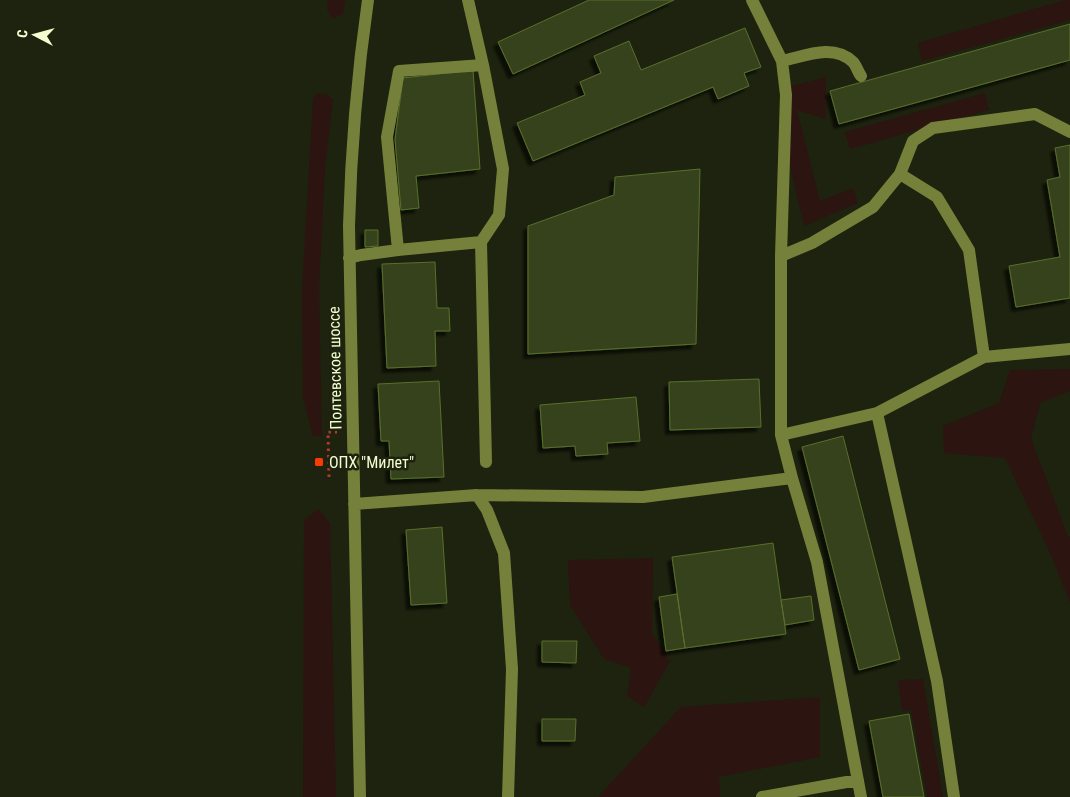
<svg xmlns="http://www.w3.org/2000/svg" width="1070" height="797" viewBox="0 0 1070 797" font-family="'Roboto Condensed',sans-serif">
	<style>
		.green { fill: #2c1411 }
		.building { fill: #36431b; stroke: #596f2d; filter: url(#shadow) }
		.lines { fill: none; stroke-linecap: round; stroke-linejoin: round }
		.path { stroke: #b23931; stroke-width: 3; stroke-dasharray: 2.5 4; stroke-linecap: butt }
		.minor { stroke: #75813a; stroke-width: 12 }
		.poi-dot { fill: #f63b05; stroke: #1d230e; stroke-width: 2 }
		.labels { text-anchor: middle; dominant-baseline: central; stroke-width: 5; stroke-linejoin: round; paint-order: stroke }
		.street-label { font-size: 16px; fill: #f3fed1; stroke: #1d230e }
		.poi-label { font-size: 16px; fill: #f3fed1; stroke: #1d230e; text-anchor: start }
	</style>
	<defs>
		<filter id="shadow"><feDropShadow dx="-4.5" dy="4.5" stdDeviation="1" flood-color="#0009"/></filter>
	</defs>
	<rect width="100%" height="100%" fill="#1d230e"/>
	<path class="green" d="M328,0H345L343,13L333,19L327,9Z
		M1065,0H1070V20L922,61L918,43Z
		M826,77V119L797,110L820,201L853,188L858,203L804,226L787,153L788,87Z
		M317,93L326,94L333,100L325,168L319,290L322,436H313L303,398L302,290L313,99Z
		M985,93L989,110L850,149L845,132Z
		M1070,369V391L1040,403L1031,439L1068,536L1070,537V602L1051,555L1005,458L944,453L943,426L999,403L1010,370Z
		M319,509L330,524L336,797H303L304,520Z
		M653,558L652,633L670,661L644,707L627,696L631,668L604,659L570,605L568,560Z
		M923,679L943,797H927L911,710L902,711L898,680Z
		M820,697V757L719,777L720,797H598L681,707Z"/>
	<path class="building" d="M589,0H674L513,74L498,42Z
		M1070,24V60L839,124L830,91Z
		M745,28L761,67L744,73L749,86L718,99L713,87L533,161L517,123L585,95L580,82L601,73L594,56L629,41L641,70Z
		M473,70L480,169L416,176L419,208L401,210L395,139L403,78Z
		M1070,145V298L1016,307L1009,266L1060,257L1047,180L1060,177L1055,148Z
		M700,169L696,344L528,354V226L614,195L615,177Z
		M365,230H378V246L365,247Z
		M435,262L437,308H449L450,331H435L436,366L387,368L382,264Z
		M759,379L761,427L670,430L669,382Z
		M439,381L444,477L391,479L389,441H381L378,384Z
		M636,397L640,441L607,443L608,454L576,456L575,446L543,448L540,405Z
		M843,436L900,659L859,670L802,447Z
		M442,527L447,603L411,605L406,530Z
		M773,543L786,634L685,648L672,557Z
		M677,594L685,648L666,651L659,597Z
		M811,596L814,620L785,625L781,600Z
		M542,641H577L576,663L542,662Z
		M909,714L924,797H883L869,721Z
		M542,719H576L575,741H542Z"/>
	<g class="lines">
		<path class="path" d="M329,477L328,432H337"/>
		<path class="minor" d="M468,0L483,65L503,169L499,215L481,242
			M782,61C805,56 833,43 853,62C856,65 858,72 861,76
			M900,174L937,197L969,250L984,357
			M398,250L387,137L399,71L483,65
			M781,256L812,243L873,207L900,174L913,141L933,128L1035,114L1070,132
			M349,258L361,255L398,250L481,242L486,462
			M877,413L984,357L1070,349
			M781,435L877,413L937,681L954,797
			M792,478L817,562L861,797
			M477,495L643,497L792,478L781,435V256L786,95L782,61L752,0
			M354,504L477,495L487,510L504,553L512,669L508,797
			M360,797L349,226C351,149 357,76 368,0
			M762,797L858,780"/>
	</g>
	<rect class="poi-dot" x="314" y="457" width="10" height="10" rx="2.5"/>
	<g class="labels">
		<g class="street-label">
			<text transform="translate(335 368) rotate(-91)">Полтевское шоссе</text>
		</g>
		<g class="poi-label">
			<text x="329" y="462">ОПХ "Милет"</text>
		</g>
	</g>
	<g transform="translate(35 35) rotate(276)" stroke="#1d230e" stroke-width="4" paint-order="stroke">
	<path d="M0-4L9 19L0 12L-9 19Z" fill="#f3fed1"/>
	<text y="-8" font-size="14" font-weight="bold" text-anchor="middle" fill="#f3fed1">С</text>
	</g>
</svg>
